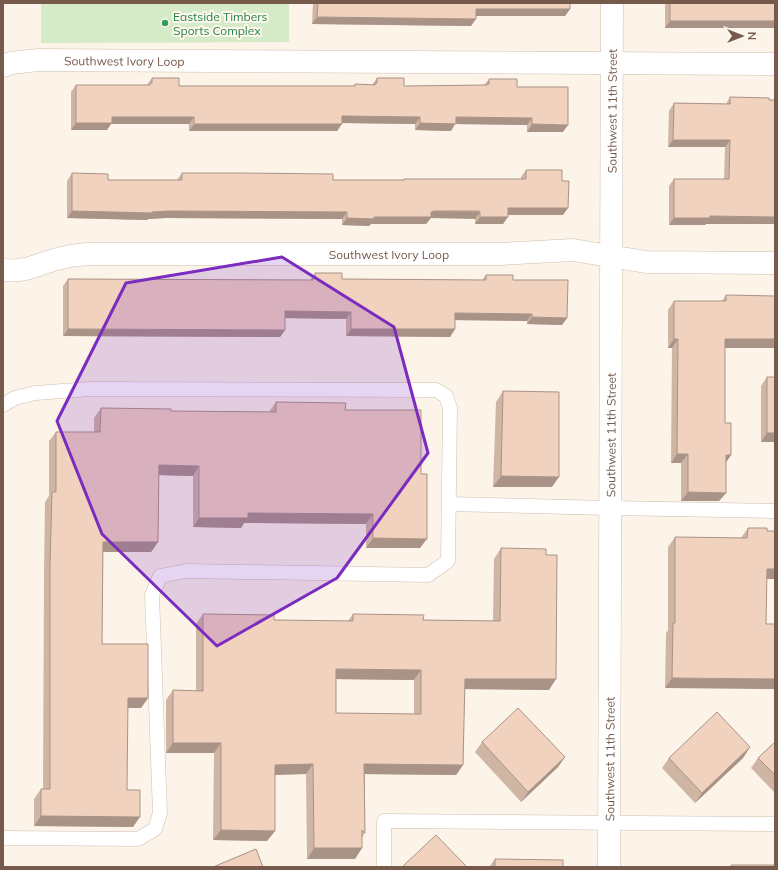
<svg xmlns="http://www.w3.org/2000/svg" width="778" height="870" viewBox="0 0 778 870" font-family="Mulish,sans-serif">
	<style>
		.green { fill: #d5eac6 }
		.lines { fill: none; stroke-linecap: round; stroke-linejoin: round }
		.lane-casing { stroke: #d0beb0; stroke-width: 15 }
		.street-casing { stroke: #d0beb0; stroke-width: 23 }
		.lane { stroke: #fff; stroke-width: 14 }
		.street { stroke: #fff; stroke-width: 22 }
		.wall { fill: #cfb5a4; fill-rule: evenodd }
		.shaded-wall { fill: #a99386 }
		.building { fill: #f1d2bf; stroke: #a99386; fill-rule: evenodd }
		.marked { fill: #7b2cbf; fill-opacity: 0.2; stroke: #7b2cbf; stroke-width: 3; stroke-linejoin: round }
		.leisure-dot { fill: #2e9e5b; stroke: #fff8ee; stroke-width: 1.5 }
		.labels { text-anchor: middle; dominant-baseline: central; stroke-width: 4; stroke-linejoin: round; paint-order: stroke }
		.leisure-label { font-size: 12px; fill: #27864d; stroke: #fff8ee; text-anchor: start }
		.street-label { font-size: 12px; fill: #765a4c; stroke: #fff8ee }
	</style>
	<rect width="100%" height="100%" fill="#fcf4e8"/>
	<path class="green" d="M41,3H289V42L41,43Z"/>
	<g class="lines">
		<defs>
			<path id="lane" d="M3,405L15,398L35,393L91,389L436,390L446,396L450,408L448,561L428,575L186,571L160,576L152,595L160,813L155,829L138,839L3,838
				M449,504L610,508L775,511
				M384,867V821L775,824"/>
			<g id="street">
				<path id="s1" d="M3,66L11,63L38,60L775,64"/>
				<path id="s2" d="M3,270C30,273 42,261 66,257C73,255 81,255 88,254H500L573,250L646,262L775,263"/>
				<path id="s3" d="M609,867L612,3"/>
			</g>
		</defs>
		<use href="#lane" class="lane-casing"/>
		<use href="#street" class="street-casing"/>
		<use href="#lane" class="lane"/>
		<use href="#street" class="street"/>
	</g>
	<path class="wall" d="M313,3H570V9L565,16H476L471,26L312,24Z
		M665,3H775V28H665Z
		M152,78L179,86H354L355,84L372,85L377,78L404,86L484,85L489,79L517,87L563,132H527V125L455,124L451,131L415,130V124L342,123L337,131H189V124H111L107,130H71V92L76,85H147Z
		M730,97L775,100L705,225H669V186L674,179H724L725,147H668L669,111L674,103L726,104Z
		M526,170L562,181L563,215H508L503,224H475V219L474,218H431L426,224H371L369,226L342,225V219L166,218L148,219L147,220L67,218V181L72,173L108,180H177L182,173L333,180H403L404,179H521V177Z
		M315,273L342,279L482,280L486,275L513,280L567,318L562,325L527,324V321L455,320V329L450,337L346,336V319L285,318V330L280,337L63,336V286L68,279L310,280Z
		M726,295L775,348H725V423L731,455L726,462V493L719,501H681V463H671L672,348H668V310L674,301H722Z
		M767,377H775V442H761V386Z
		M503,391L552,487H493L496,402Z
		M276,402L345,410L420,548H366V524L244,523L241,528L193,527V476L159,475L158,542L151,552H103L102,644L148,698L141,708H127V790L133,827L34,826V799L41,789H43L44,575L45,502L49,496V441L56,432H94V418L101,408L171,411L269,412Z
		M748,528L767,531L775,579H766L665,688L666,633L668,630V547L675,537L741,538Z
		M501,548L549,690L464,689L463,765L456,775L365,774V833L362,837V848L355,859H307L306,774L275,775V831L267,841L213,840L214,753H166V700L173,690L196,691V624L203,614L274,620L348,621L353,614L423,620L493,621L494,559ZM336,679L414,680V714L336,713Z
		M482,742L565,757L558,767L521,802L475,752Z
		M775,742V793L751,768L758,758Z
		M750,747L743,758L695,803L662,768L669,758Z
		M495,859L563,867H489Z"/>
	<path class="shaded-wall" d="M476,9H570L565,16H471Z
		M317,17L476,19L471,26L312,24Z
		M670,21H775V28H665Z
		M342,116L420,117L415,124L338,123Z
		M112,117H194L189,124H111L107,130H71L76,123Z
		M456,117L532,118L527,125L455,124L451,131L415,130L420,123Z
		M194,124H342L337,131H189Z
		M532,124L568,125L563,132H527Z
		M673,140H730L725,147H668Z
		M508,208H568L563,215H503Z
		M72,211L152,212L170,211L347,212L342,219L166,218L148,219L147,220L67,218Z
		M433,211L480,212L475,219L431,218L426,224H371L369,226L342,225L347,218L431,212Z
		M710,216L775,217V224H706L705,225H669L674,218Z
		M480,217H508L503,224H475Z
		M285,311L351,312L346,319L280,318Z
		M455,313L532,314L527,321L450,320Z
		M532,317L567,318L562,325L527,324Z
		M68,329L285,330L280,337L63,336Z
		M351,329H455L450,337L346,336Z
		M674,339H678L672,348H668Z
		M725,339H775V348H719Z
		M767,433H775V442H761Z
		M677,454H688L681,463H671Z
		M726,455H731L725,464Z
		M159,465L199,466L193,476L152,475Z
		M501,476L559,477L552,487H493Z
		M688,492L726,493L719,501H681Z
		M248,513L373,514L366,524L244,523L241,528L193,527L199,518Z
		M373,538L427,539L420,548H366Z
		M103,542H158L151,552H96Z
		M767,569H775V579H760Z
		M336,669L421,670L414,680L329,679Z
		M672,678L775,679V689L665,688Z
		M465,679H556L549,690L458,689Z
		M128,698H148L141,708H121Z
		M173,743H221L214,753H166Z
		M750,747L743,758L695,803L702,793Z
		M565,757L558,767L521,802L528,792Z
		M313,764L306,774L268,775L275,765Z
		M364,764L463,765L456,775L357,774Z
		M41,816L140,817L133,827L34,826Z
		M221,830L275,831L267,841L213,840Z
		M314,848H362L355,859H307Z"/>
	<path class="building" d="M318,3H570V9H476V19L317,17Z
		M670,3H775V21H670Z
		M152,78H179V86H355V84L375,85V83H377V78H404V86L487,85V84H489V79H517V87H568V125L532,124V118L456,117V124L420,123V117L342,116V124H194V117H112V123H76V85H150V83H152Z
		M730,97L769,98V100H775V217L710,216V218H674V179H729L730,140H673L674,103L730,104Z
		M526,170H562V181H569L568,208H508V217H480V212L479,211H433V212H431V217H374V219L347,218V212L170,211L152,212V213L72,211V173L108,174V180H182V173H240L333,174V180H404V179H526Z
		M315,273H342V279L486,280V275H513V280H568L567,318L532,317V314L455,313V329H351V312L285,311V330L68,329V279L313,280V278H315Z
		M726,295L775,296V339H725V423H731V455H726V493L688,492V454H677L678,339H674V301H726Z
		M767,377H775V433H767Z
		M503,391L559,392V477L501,476Z
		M276,402L346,403L345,410H421V474H427V539L373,538V514L248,513V518H199V466L159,465L158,542H103L102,644H148V698H128L127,790H140V817L41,816V789H50V565L52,492H56V432H100L101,408L171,409V411L276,412Z
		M748,528H767V531H775V569H767L766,624H775V679L672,678L673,623H675V537L747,538Z
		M501,548L546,549V555H557L556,679H465L463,765L364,764L365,833L362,830V848H314L313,764L275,765V831L221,830V743H173V690L203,691V614L274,615V620L353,621V614L424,615L423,620L500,621ZM336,669L421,670V714L336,713Z
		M518,708L565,757L528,792L482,742Z
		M717,712L750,747L702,793L669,758Z
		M775,742V775L758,758Z
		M436,835L467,867H402Z
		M256,849L263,867H213Z
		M495,859L563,860V867H495Z
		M731,865H775V867H731Z"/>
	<path class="marked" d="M282,257L394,327L428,453L337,578L217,646L102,534L57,421L126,283Z"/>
	<circle class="leisure-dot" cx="165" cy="23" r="4"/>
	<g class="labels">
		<g class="leisure-label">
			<text x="173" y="16">Eastside Timbers<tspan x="173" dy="14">Sports Complex</tspan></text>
		</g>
		<g class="street-label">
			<text stroke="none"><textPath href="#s1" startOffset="122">Southwest Ivory Loop</textPath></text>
			<text stroke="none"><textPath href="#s3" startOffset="756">Southwest 11th Street</textPath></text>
			<text stroke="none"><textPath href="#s2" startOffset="388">Southwest Ivory Loop</textPath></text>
			<text stroke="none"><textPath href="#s3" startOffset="432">Southwest 11th Street</textPath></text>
			<text stroke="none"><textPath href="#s3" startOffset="108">Southwest 11th Street</textPath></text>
		</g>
	</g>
	<rect width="778" height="870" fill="none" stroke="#765a4c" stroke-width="8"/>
	<g transform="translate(742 36) rotate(90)" stroke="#fff8ee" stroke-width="3" paint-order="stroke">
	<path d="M0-3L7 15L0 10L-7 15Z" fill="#765a4c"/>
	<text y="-6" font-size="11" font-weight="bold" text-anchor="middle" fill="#765a4c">N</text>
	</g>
</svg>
